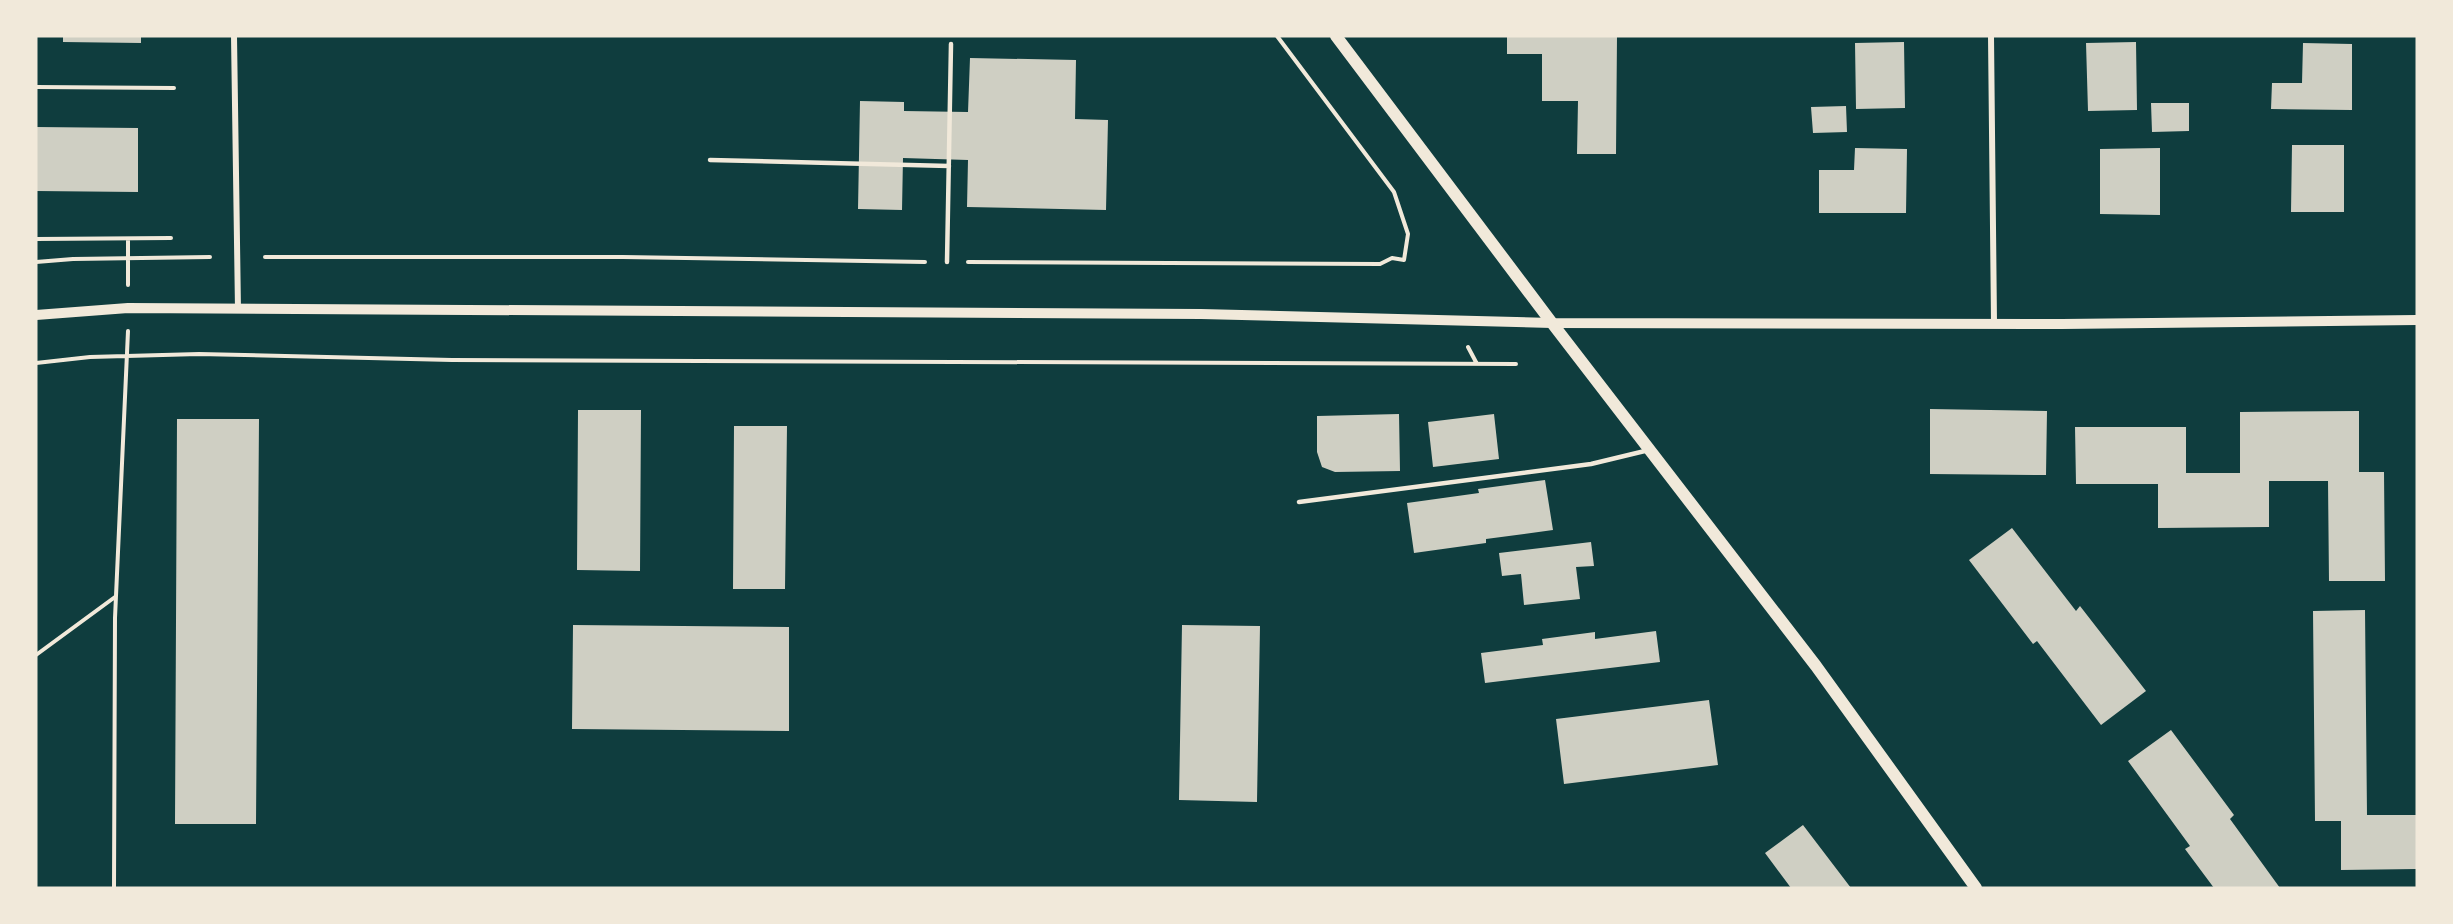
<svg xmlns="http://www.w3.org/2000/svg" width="2453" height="924" viewBox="0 0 2453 924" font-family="Helvetica,sans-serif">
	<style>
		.building { fill: #cfcfc3 }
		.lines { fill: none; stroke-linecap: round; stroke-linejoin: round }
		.path { stroke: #f1e9da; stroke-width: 4 }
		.service { stroke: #f1e9da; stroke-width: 4.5 }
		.minor { stroke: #f1e9da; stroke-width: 6 }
		.tertiary { stroke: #f1e9da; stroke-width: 10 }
		.secondary { stroke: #f1e9da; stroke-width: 12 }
	</style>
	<rect width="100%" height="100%" fill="#0f3d3e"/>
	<path class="building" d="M63,36H141V43L63,42Z
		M1507,36H1617L1616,154H1577L1578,101H1542V54H1507Z
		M1904,42L1905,108L1856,109L1855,43Z
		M2136,42L2137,110L2088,111L2086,43Z
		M2303,43L2352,44V110L2271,109L2272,83H2302Z
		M970,58L1076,60L1075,119L1108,120L1106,210L967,207L968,160L903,158L902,210L858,209L860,101L904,102V111L968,112Z
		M2151,103H2189V131L2152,132Z
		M1846,106L1847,132L1813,133L1811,107Z
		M36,127L138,128V192L36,191Z
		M2292,145H2344V212H2291Z
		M1855,148L1907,149L1906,213H1819V170H1854Z
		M2160,148V215L2100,214V149Z
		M1930,409L2047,411L2046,475L1930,474Z
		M578,410H641L640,571L577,570Z
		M2359,411V472H2384L2385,581H2329L2328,481H2269V527L2158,528V484H2076L2075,427H2186V473H2240V412Z
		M1399,414L1400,471L1335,472L1322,467L1317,452V416Z
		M1494,414L1499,459L1433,467L1428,422Z
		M177,419H259L256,824H175Z
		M734,426H787L785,589H733Z
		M1545,480L1553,530L1486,539V543L1414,553L1407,503L1479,493L1478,489Z
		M2012,528L2076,611L2080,606L2146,691L2101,725L2037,641L2033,644L1969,560Z
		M1591,542L1594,566L1576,567L1580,599L1524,605L1521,574L1502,576L1499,553Z
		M2365,610L2367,815H2417V869L2341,870V821H2315L2313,611Z
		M573,625L789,627V731L572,729Z
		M1182,625L1260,626L1257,802L1179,800Z
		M1656,631L1660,662L1485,683L1481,653L1543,645L1542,639L1595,632V639Z
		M1709,700L1718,765L1564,784L1556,719Z
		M2171,730L2234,815L2230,819L2280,888H2214L2185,849L2190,846L2128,761Z
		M1803,825L1851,888H1791L1765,853Z"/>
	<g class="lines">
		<path class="path" d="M36,87L174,88
			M36,239L171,238
			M128,239V285
			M265,257H623L925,262
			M36,262L73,259L210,257
			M968,262L1380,264L1392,258L1404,260L1408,234L1394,192L1277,36
			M1468,347L1477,364
			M36,363L90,357L199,354L452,360L1516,364
			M36,655L115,597
			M114,888L115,618L128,331"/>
		<path class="service" d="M710,160L949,166
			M947,262L951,44
			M1299,502L1591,464L1649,450"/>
		<path class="minor" d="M234,36L238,310
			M1991,36L1994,323"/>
		<path class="tertiary" d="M36,315L128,308L1201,314L1552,323L2062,324L2417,320"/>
		<path class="secondary" d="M1336,36L1552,323L1816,666L1976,888"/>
	</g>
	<rect width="2453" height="924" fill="none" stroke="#f1e9da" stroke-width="75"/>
</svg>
